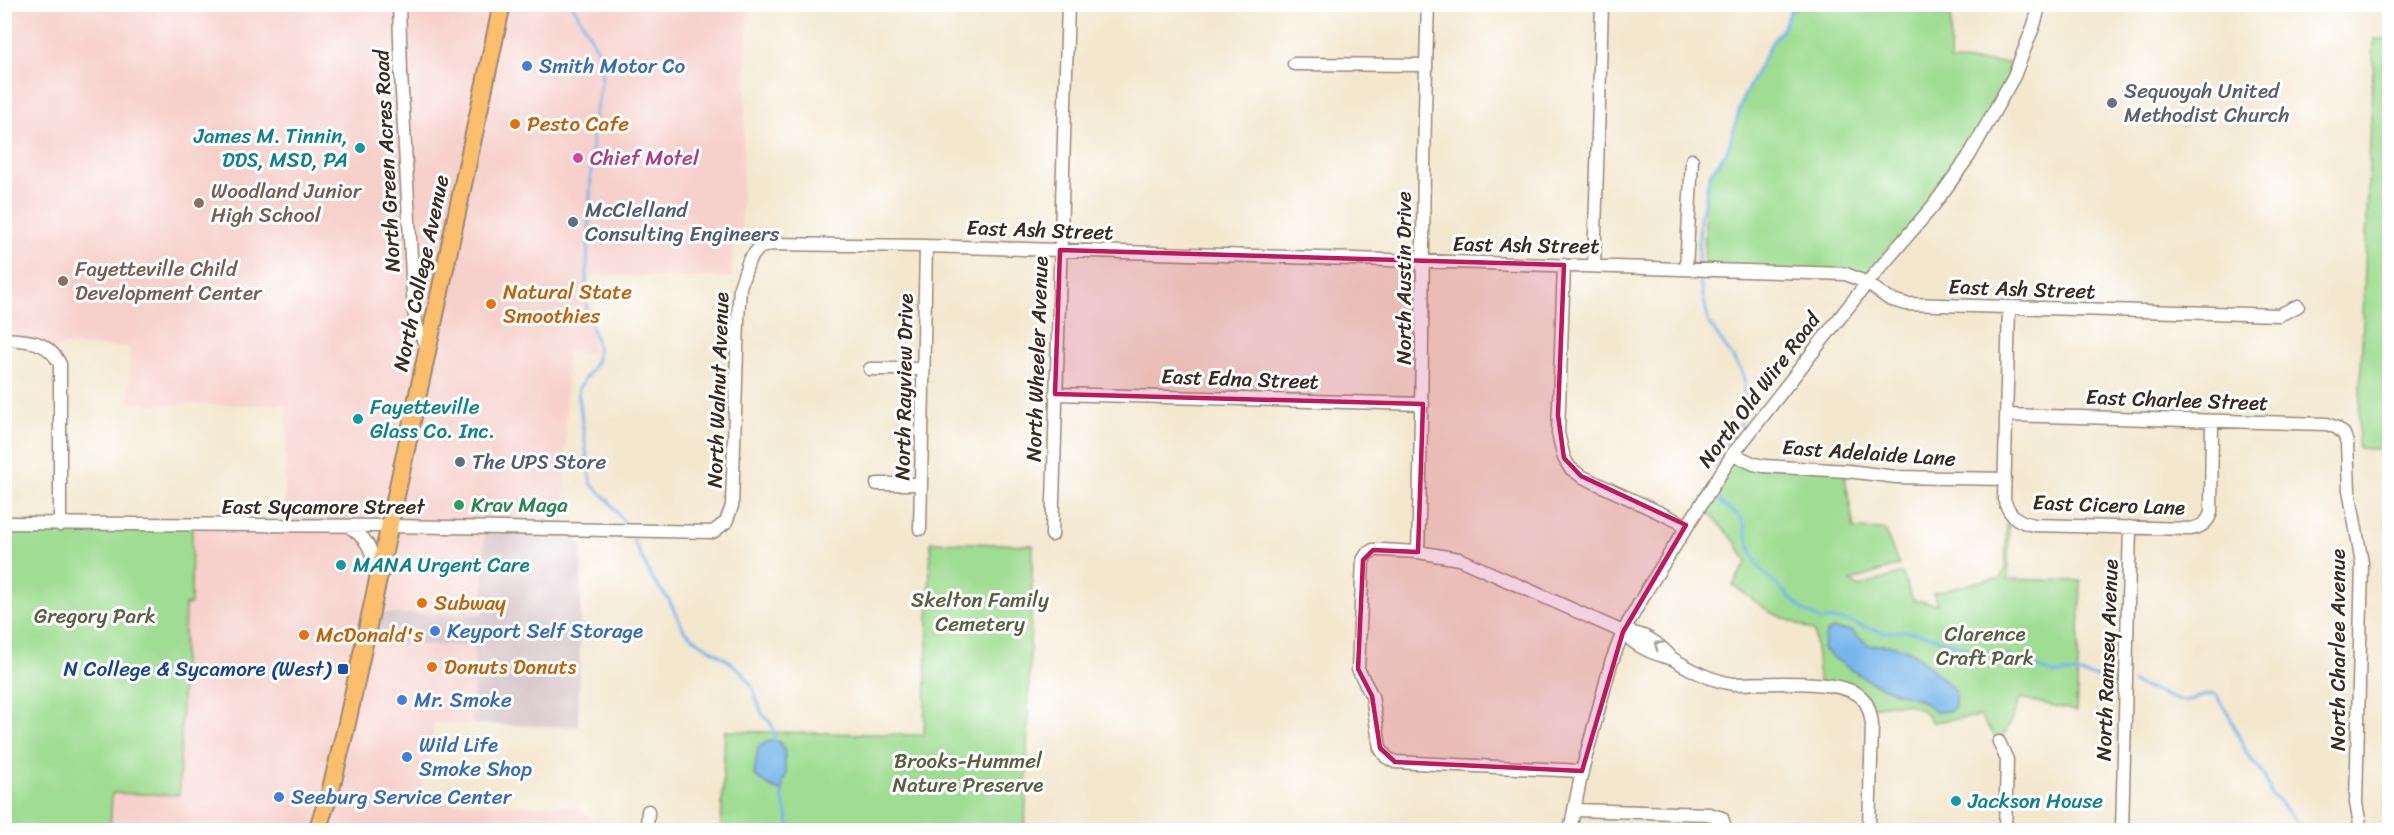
<svg xmlns="http://www.w3.org/2000/svg" width="2394" height="835" viewBox="0 0 2394 835" font-family="Sriracha,sans-serif">
	<style>
		.built { fill: #f7d0cb; fill-rule: evenodd }
		.industrial { fill: #d2bec2 }
		.green { fill: #9fdd92; stroke: #6d8458; stroke-width: 1.5 }
		.water { fill: #76b5ea; stroke: #587084; stroke-width: 1.5 }
		.lines { fill: none; stroke-linecap: round; stroke-linejoin: round }
		.stream { stroke: #76b5ea; stroke-width: 3 }
		.minor-casing { stroke: #978876; stroke-width: 15 }
		.major-casing { stroke: #978876; stroke-width: 20 }
		.minor { stroke: #fff; stroke-width: 12 }
		.major { stroke: #fabe6d; stroke-width: 16 }
		.oneway { stroke: #a79f9a }
		.marked { fill: #c2185b; fill-opacity: 0.2; stroke: #c2185b; stroke-width: 4.5; stroke-linejoin: round }
		.shop-dot { fill: #3f7fe0; stroke: #fff; stroke-width: 2 }
		.worship-dot { fill: #6b7280; stroke: #fff; stroke-width: 2 }
		.food-dot { fill: #e8710a; stroke: #fff; stroke-width: 2 }
		.culture-dot { fill: #0f9aa8; stroke: #fff; stroke-width: 2 }
		.hotel-dot { fill: #d1479c; stroke: #fff; stroke-width: 2 }
		.education-dot { fill: #8d6e63; stroke: #fff; stroke-width: 2 }
		.service-dot { fill: #5c6f8a; stroke: #fff; stroke-width: 2 }
		.leisure-dot { fill: #2e9e5b; stroke: #fff; stroke-width: 2 }
		.transit-dot { fill: #1a4fb4; stroke: #fff; stroke-width: 2 }
		.labels { text-anchor: middle; dominant-baseline: central; stroke-width: 6; stroke-linejoin: round; paint-order: stroke }
		.shop-label { font-size: 21px; fill: #366cbe; stroke: #fff; text-anchor: start }
		.worship-label { font-size: 21px; fill: #5b616d; stroke: #fff; text-anchor: start }
		.food-label { font-size: 21px; fill: #c56008; stroke: #fff; text-anchor: start }
		.culture-label { font-size: 21px; fill: #0d838f; stroke: #fff; text-anchor: start }
		.hotel-label { font-size: 21px; fill: #b23c85; stroke: #fff; text-anchor: start }
		.street-label { font-size: 21px; fill: #3b2a1e; stroke: #fff }
		.education-label { font-size: 21px; fill: #785e54; stroke: #fff; text-anchor: start }
		.service-label { font-size: 21px; fill: #4e5e75; stroke: #fff; text-anchor: start }
		.leisure-label { font-size: 21px; fill: #27864d; stroke: #fff; text-anchor: start }
		.park-label { font-size: 21px; fill: #596041; stroke: #fff }
		.transit-label { font-size: 21px; fill: #164399; stroke: #fff; text-anchor: end }
	</style>
	<rect width="100%" height="100%" fill="#fff"/>
	<filter id="ink" filterUnits="userSpaceOnUse"><feTurbulence type="fractalNoise" baseFrequency=".0167" numOctaves="2"/><feDisplacementMap in="SourceGraphic" scale="12" xChannelSelector="R" yChannelSelector="G"/><feConvolveMatrix kernelMatrix="1 2 1 2 8 2 1 2 1" color-interpolation-filters="sRGB"/></filter>
	<filter id="wash" filterUnits="userSpaceOnUse"><feTurbulence type="fractalNoise" baseFrequency=".008" numOctaves="4" result="noise"/><feDisplacementMap in="SourceGraphic" scale="24" xChannelSelector="R" yChannelSelector="G"/><feGaussianBlur stdDeviation="1.35" result="paint"/><feColorMatrix in="noise" values="0 0 0 0 0 0 0 0 0 0 0 0 0 0 0 0 0 1.4 0 .05"/><feComposite in="paint" operator="in"/></filter>
	<g filter="url(#wash)">
		<rect width="100%" height="100%" fill="#f3e7ce"/>
		<path class="built" d="M5,5H748L741,230H733L732,278L588,275L593,352H567L564,530L484,615L371,613L364,644L475,646L473,724L435,723L420,802L577,807L591,819L590,830H110L111,793L185,604H190L192,525H284L287,405L129,404V347L64,345L54,352L5,339ZM349,526H390L378,576L368,544Z"/>
		<path class="industrial" d="M485,528L578,530V544H582L578,727L473,724L474,646L364,644L371,613L483,615Z"/>
		<path class="green" d="M1794,5H1951L1950,61L2019,63L1982,136L1867,283L1845,274L1704,270L1706,188L1710,174L1727,151L1743,98L1772,42L1782,30Z
			M2374,39L2390,40L2389,450L2358,448Z
			M1733,454L1754,464L1844,471L1854,529L1885,530L1899,565L1851,581L1859,587L1902,573L1913,600L1937,604L1933,593L1990,579H1999L2005,570L2007,508L2009,512L2008,579L2081,581L2076,711L2020,698L2009,726L1999,742L1980,716L1932,722C1916,696 1894,705 1868,707L1862,698L1820,685L1814,631L1770,612L1733,585L1747,562L1736,543L1700,503Z
			M5,523L192,525L191,604L185,605L179,795L112,793L110,830H5Z
			M931,542L1033,545L1025,830H721L725,731L924,735Z"/>
		<path class="water" d="M1833,629L1851,631L1871,646C1912,639 1927,667 1955,690V706L1950,711L1934,712C1921,695 1898,695 1879,686C1864,679 1835,660 1823,649L1826,633Z
			M776,740C791,749 781,761 787,774L783,781V792L772,788L754,775L758,748L767,742Z"/>
		<g class="lines">
			<path class="stream" d="M572,4L598,50L602,79L593,124L586,292C586,298 586,305 587,311C590,326 600,343 597,358C594,372 581,378 578,392L591,484L609,501L626,525
				M1698,263L1700,220L1710,174L1727,151L1743,98L1772,42L1782,30L1794,4
				M1699,277L1709,323L1741,370L1744,378V396L1748,410C1741,425 1714,453 1715,467
				M1720,500L1723,505L1738,515L1743,521L1752,554L1761,570L1802,609L1820,620H1843L1884,633L1905,631L1924,634L1975,651L2008,656L2054,674L2076,673L2121,682
				M633,540L653,580L669,600L684,630L699,642L726,659L741,671L752,686L762,714L772,725L776,744
				M2133,683L2177,700L2185,701L2211,694L2216,695L2227,711L2247,754L2264,775L2271,794L2289,813L2301,830
				M781,789C782,803 790,816 789,830"/>
		</g>
	</g>
	<g filter="url(#ink)">
		<g class="lines">
			<defs>
				<path id="minor" d="M399,4L401,73L414,312L418,330L428,349
					M1294,64L1426,65
					M1564,265L1558,433L1564,458L1570,468L1581,476L1686,525
					M1594,266L1602,4
					M1686,269L1692,160
					M2009,308L2004,499C2009,516 2018,522 2034,525L2190,529C2201,527 2208,523 2211,512L2212,421
					M4,339C29,340 48,341 60,364V525
					M870,369H923
					M1055,394L1423,404
					M2006,415L2327,424L2337,428L2344,434L2347,443L2349,490L2362,563L2356,803L2361,830
					M1733,454L1754,464L1764,466L1848,471L1896,477L2005,479
					M877,484H921
					M4,523L390,526L713,532L726,522L732,506L738,319L740,287L749,260L759,248L771,244L926,246L1846,274L1867,283L1889,299L1906,304L2279,315L2298,306
					M348,526C370,540 371,550 377,573
					M920,529L926,246
					M1052,535L1068,4
					M1418,552C1424,369 1421,187 1428,4
					M1673,659C1693,671 1710,680 1733,684C1762,684 1838,678 1860,696C1869,703 1871,715 1872,725L1869,830
					M1999,742L2007,760L2005,830
					M1582,771L1395,762L1386,757L1380,748L1372,696L1358,669L1363,560L1367,554L1373,550H1381L1418,552L1459,559L1623,632C1645,632 1659,644 1673,659C1654,654 1637,648 1623,632
					M1574,810L1709,814L1722,818L1726,830
					M647,830L648,811
					M1570,830L1582,771L1611,663L1623,632L1648,588L1733,454L1867,283L1933,206L1969,156L2014,76L2034,25L2040,4
					M2122,830L2130,527"/>
				<path id="major" d="M317,830L330,793L347,723L502,4"/>
			</defs>
			<use href="#minor" class="minor-casing"/>
			<use href="#major" class="major-casing"/>
			<use href="#minor" class="minor"/>
			<use href="#major" class="major"/>
		</g>
		<defs><path id="oneway-chevron" d="M-2-3.5L2.5 0L-2 3.5" fill="none" stroke-width="1.6" stroke-linecap="round" stroke-linejoin="round" transform="scale(1.5)"/></defs>
		<use class="oneway" href="#oneway-chevron" transform="translate(1658 645) rotate(-143)"/>
	</g>
	<path class="marked" d="M1060,250L1564,265L1558,415L1564,458L1581,476L1686,525L1623,632L1582,771L1395,762L1380,748L1372,696L1358,669L1363,560L1373,550L1418,552L1423,404L1055,394Z"/>
	<g class="shop-dot">
		<circle cx="527" cy="66" r="6"/>
		<circle cx="435" cy="631" r="6"/>
		<circle cx="402" cy="700" r="6"/>
		<circle cx="407" cy="757" r="6"/>
		<circle cx="279" cy="797" r="6"/>
	</g>
	<circle class="worship-dot" cx="2112" cy="103" r="6"/>
	<g class="food-dot">
		<circle cx="515" cy="124" r="6"/>
		<circle cx="491" cy="304" r="6"/>
		<circle cx="422" cy="603" r="6"/>
		<circle cx="304" cy="635" r="6"/>
		<circle cx="432" cy="667" r="6"/>
	</g>
	<g class="culture-dot">
		<circle cx="360" cy="148" r="6"/>
		<circle cx="358" cy="419" r="6"/>
		<circle cx="341" cy="565" r="6"/>
		<circle cx="1956" cy="801" r="6"/>
	</g>
	<circle class="hotel-dot" cx="578" cy="158" r="6"/>
	<g class="education-dot">
		<circle cx="199" cy="203" r="6"/>
		<circle cx="63" cy="281" r="6"/>
	</g>
	<g class="service-dot">
		<circle cx="573" cy="222" r="6"/>
		<circle cx="460" cy="462" r="6"/>
	</g>
	<circle class="leisure-dot" cx="459" cy="505" r="6"/>
	<rect class="transit-dot" x="337" y="663" width="12" height="12" rx="3"/>
	<g class="labels">
		<g class="shop-label">
			<text x="539" y="66">Smith Motor Co</text>
			<text x="447" y="631">Keyport Self Storage</text>
			<text x="414" y="700">Mr. Smoke</text>
			<text x="419" y="745">Wild Life<tspan x="419" dy="24">Smoke Shop</tspan></text>
			<text x="291" y="797">Seeburg Service Center</text>
		</g>
		<g class="worship-label">
			<text x="2124" y="91">Sequoyah United<tspan x="2124" dy="24">Methodist Church</tspan></text>
		</g>
		<g class="food-label">
			<text x="527" y="124">Pesto Cafe</text>
			<text x="503" y="292">Natural State<tspan x="503" dy="24">Smoothies</tspan></text>
			<text x="434" y="603">Subway</text>
			<text x="316" y="635">McDonald's</text>
			<text x="444" y="667">Donuts Donuts</text>
		</g>
		<g class="culture-label">
			<text x="348" y="136" text-anchor="end">James M. Tinnin,<tspan x="348" dy="24">DDS, MSD, PA</tspan></text>
			<text x="370" y="407">Fayetteville<tspan x="370" dy="24">Glass Co. Inc.</tspan></text>
			<text x="353" y="565">MANA Urgent Care</text>
			<text x="1968" y="801">Jackson House</text>
		</g>
		<g class="hotel-label">
			<text x="590" y="158">Chief Motel</text>
		</g>
		<g class="street-label">
			<text transform="translate(387 161) rotate(-93)">North Green Acres Road</text>
			<text transform="translate(1040 230) rotate(2)">East Ash Street</text>
			<text transform="translate(1526 245) rotate(1)">East Ash Street</text>
			<text transform="translate(421 273) rotate(-78)">North College Avenue</text>
			<text transform="translate(1404 278) rotate(-90)">North Austin Drive</text>
			<text transform="translate(2022 289) rotate(2)">East Ash Street</text>
			<text transform="translate(1037 359) rotate(-88)">North Wheeler Avenue</text>
			<text transform="translate(1240 379) rotate(2)">East Edna Street</text>
			<text transform="translate(904 387) rotate(-89)">North Rayview Drive</text>
			<text transform="translate(718 390) rotate(-88)">North Walnut Avenue</text>
			<text transform="translate(1759 390) rotate(-53)">North Old Wire Road</text>
			<text transform="translate(2177 400) rotate(2)">East Charlee Street</text>
			<text transform="translate(1869 453) rotate(4)">East Adelaide Lane</text>
			<text transform="translate(2109 505) rotate(2)">East Cicero Lane</text>
			<text x="323" y="507">East Sycamore Street</text>
			<text transform="translate(2338 650) rotate(-90)">North Charlee Avenue</text>
			<text transform="translate(2107 660) rotate(-88)">North Ramsey Avenue</text>
		</g>
		<g class="education-label">
			<text x="211" y="191">Woodland Junior<tspan x="211" dy="24">High School</tspan></text>
			<text x="75" y="269">Fayetteville Child<tspan x="75" dy="24">Development Center</tspan></text>
		</g>
		<g class="service-label">
			<text x="585" y="210">McClelland<tspan x="585" dy="24">Consulting Engineers</tspan></text>
			<text x="472" y="462">The UPS Store</text>
		</g>
		<g class="leisure-label">
			<text x="471" y="505">Krav Maga</text>
		</g>
		<g class="park-label">
			<text x="980" y="600">Skelton Family<tspan x="980" dy="24">Cemetery</tspan></text>
			<text x="95" y="616">Gregory Park</text>
			<text x="1985" y="634">Clarence<tspan x="1985" dy="24">Craft Park</tspan></text>
			<text x="968" y="761">Brooks-Hummel<tspan x="968" dy="24">Nature Preserve</tspan></text>
		</g>
		<g class="transit-label">
			<text x="331" y="669">N College &amp; Sycamore (West)</text>
		</g>
	</g>
	<rect width="2394" height="835" fill="none" stroke="#fff" stroke-width="24"/>
</svg>
